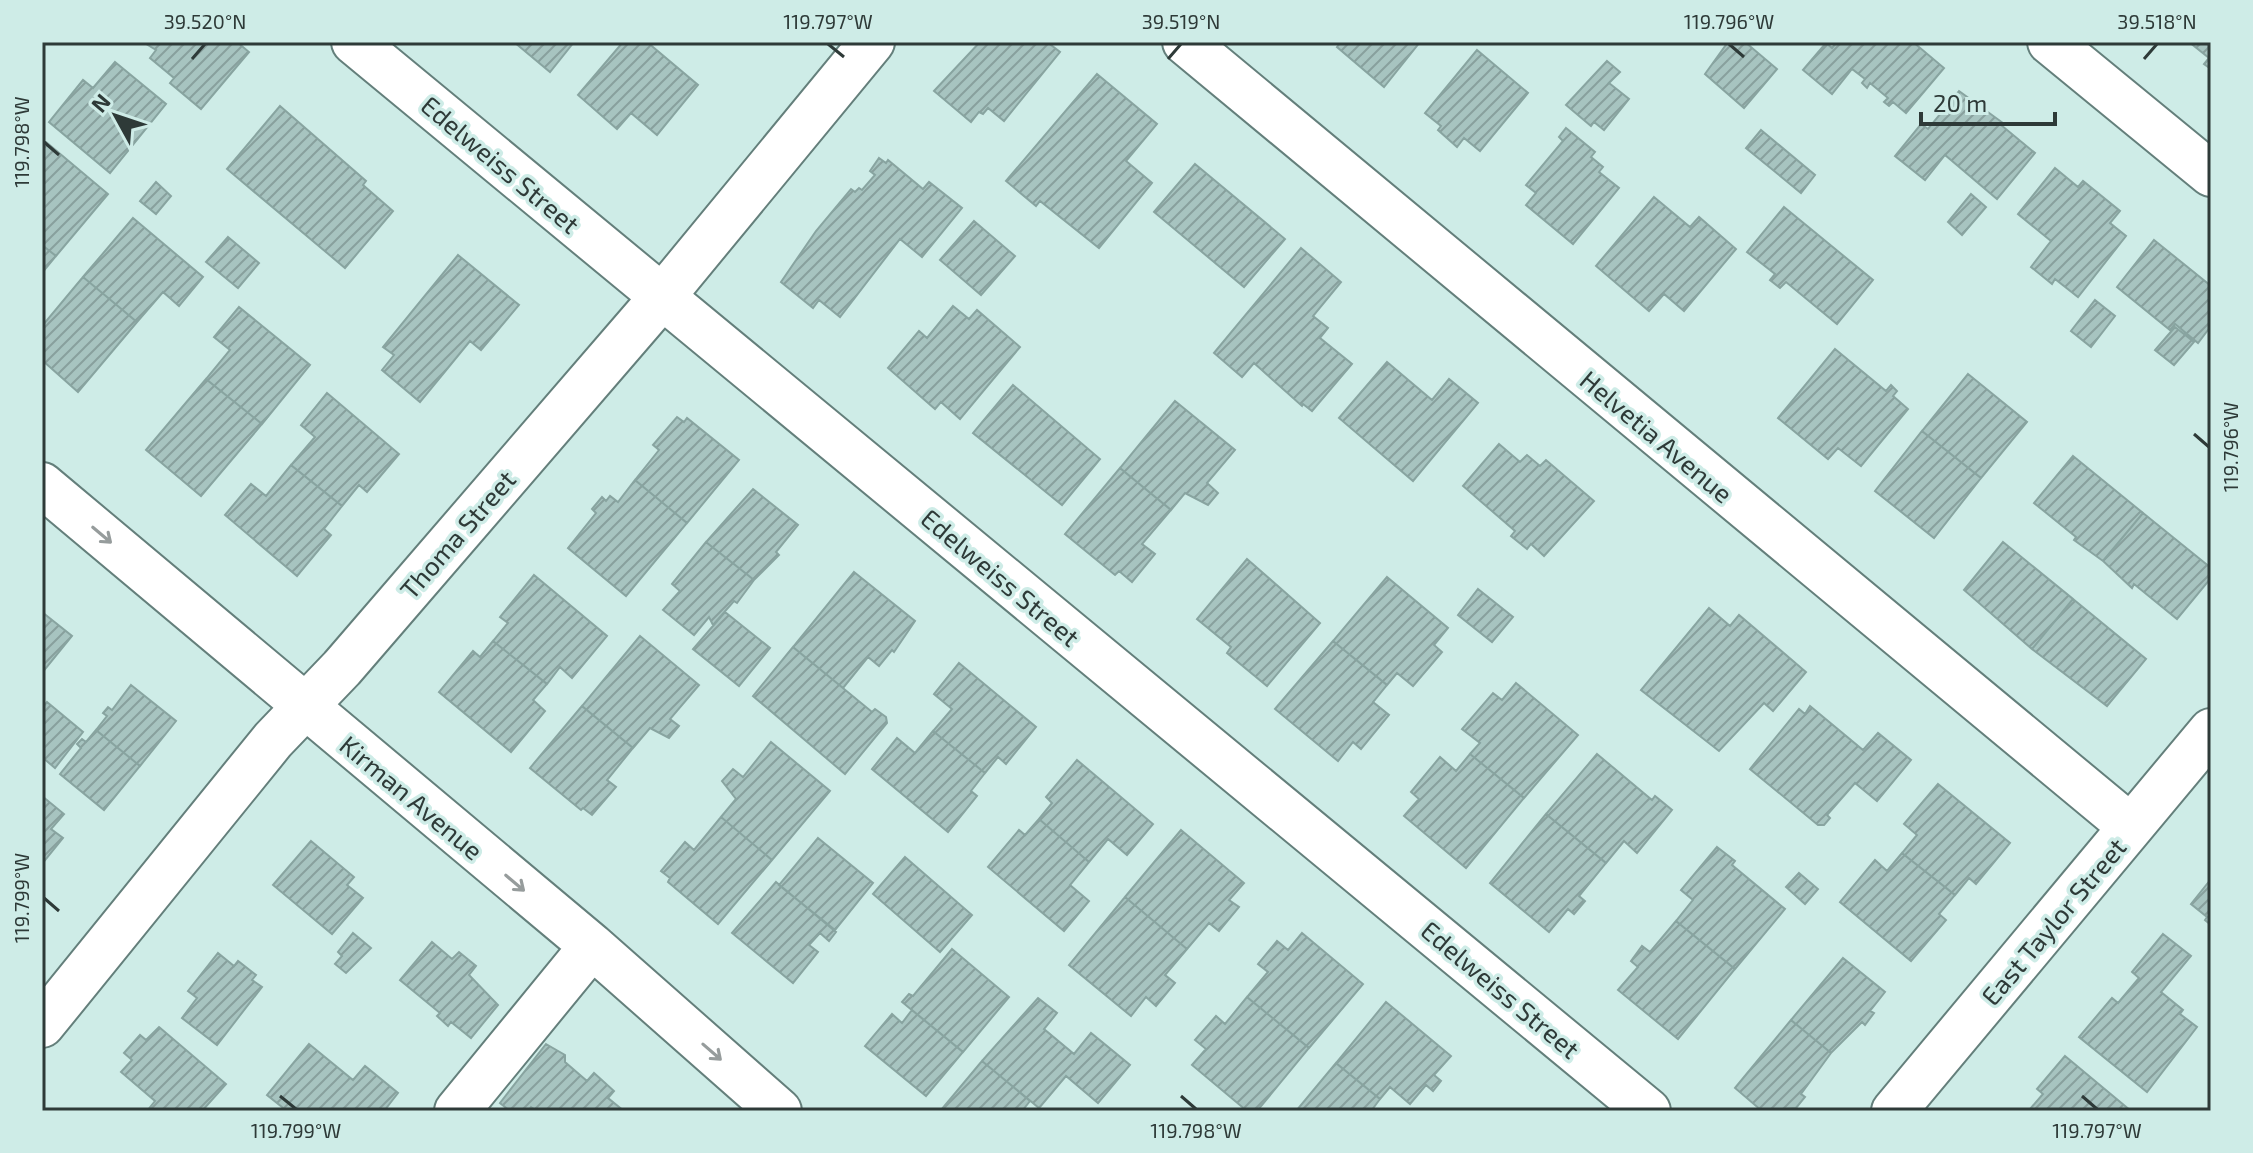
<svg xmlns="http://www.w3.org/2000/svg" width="2253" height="1153" viewBox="0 0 2253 1153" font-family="'Exo 2',sans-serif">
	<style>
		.building { fill: url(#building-hatch); stroke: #88a4a0; stroke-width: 2 }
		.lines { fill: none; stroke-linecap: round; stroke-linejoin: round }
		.minor-casing { stroke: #647f7b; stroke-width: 48 }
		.minor { stroke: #fff; stroke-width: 44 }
		.oneway { stroke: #969c9c }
		.ticks { fill: none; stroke: #2e3a38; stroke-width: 3 }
		.labels { text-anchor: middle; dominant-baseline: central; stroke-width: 7; stroke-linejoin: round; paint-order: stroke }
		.street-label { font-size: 26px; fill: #2e3a38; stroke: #ceece7 }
		.neatline { fill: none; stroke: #2e3a38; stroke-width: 3 }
		.ticks-label { font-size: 20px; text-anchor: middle; fill: #2e3a38 }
	</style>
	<defs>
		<pattern id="building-hatch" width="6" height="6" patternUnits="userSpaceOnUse" patternTransform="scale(2)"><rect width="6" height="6" fill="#a7c4c0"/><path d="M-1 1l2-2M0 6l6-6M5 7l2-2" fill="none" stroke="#88a09d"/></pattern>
	</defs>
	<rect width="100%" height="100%" fill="#ceece7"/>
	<path class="building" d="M143,42H237L249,52L201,109L170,83L174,78L150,58L156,50Z
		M514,42H574L550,72Z
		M623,42H647L698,85L657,135L631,113L617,129L578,95Z
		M980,42H1047L1060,52L1004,121L988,108L983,114L979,112L971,122L934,91Z
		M1341,42H1420L1384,87L1337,47Z
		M1728,42H1745L1777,69L1744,108L1705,74Z
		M1837,42H1913L1944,68L1906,113L1893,102L1889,106L1884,102L1888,98L1870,83L1867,88L1862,83L1865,79L1852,69L1832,94L1803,70L1826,43L1832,48Z
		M2189,42H2211V69L2204,64L2209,58Z
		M1477,50L1528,93L1480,151L1464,138L1457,147L1438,130L1441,126L1425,113Z
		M1607,61L1620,72L1609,83L1629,99L1604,130L1594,122L1591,126L1566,105Z
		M115,62L166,104L110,173L49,122L83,80L93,88Z
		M1097,74L1157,124L1126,161L1152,183L1099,248L1040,201L1036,206L1006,181Z
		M1959,91L2003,123L2001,125L2035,153L1997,199L1945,155L1925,180L1895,156L1921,124L1928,129Z
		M280,106L366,181L363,185L393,211L345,268L227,169Z
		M1566,128L1595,152L1591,157L1603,167L1599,172L1619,188L1573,244L1526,205L1536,193L1526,185L1563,141L1559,137Z
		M1761,130L1815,175L1801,193L1746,148Z
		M46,142L108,194L56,256L42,245V146Z
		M879,158L886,163L888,160L923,189L929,182L962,208L922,257L900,239L840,317L819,300L813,308L781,282L816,231L851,189L855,192L859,188L862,190L875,175L870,171Z
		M1195,164L1285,239L1244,287L1154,212Z
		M2055,168L2078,187L2083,181L2120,211L2110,223L2126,236L2078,297L2055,279L2052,284L2031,267L2051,241L2018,214Z
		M156,182L171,196L156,214L140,201Z
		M1971,194L1986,207L1962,235L1948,222Z
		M1654,197L1690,227L1699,217L1736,249L1684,311L1664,294L1649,311L1596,266Z
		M1784,207L1873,280L1837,324L1786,282L1780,288L1770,280L1775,274L1747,252Z
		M133,218L203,277L179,306L163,292L137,322L83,277Z
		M974,221L1015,256L981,295L940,260Z
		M228,237L259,263L238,288L206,262Z
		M2154,240L2211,286V326L2198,343L2175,324L2170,330L2117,287Z
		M42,245L56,256L42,273Z
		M1301,248L1341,282L1313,316L1328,328L1320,338L1352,364L1312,411L1303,404L1302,406L1254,363L1242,377L1214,353Z
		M458,255L519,305L481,350L470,341L420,402L382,370L394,355L383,347Z
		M83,277L137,322L78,392L42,360V326Z
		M2095,300L2115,316L2091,347L2071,331Z
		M953,306L969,319L977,310L1020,347L960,419L941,402L935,409L888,368L919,331L927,338Z
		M239,307L310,365L262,424L206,379L230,350L214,337Z
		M2175,327L2194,342L2174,365L2155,350Z
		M1835,349L1886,391L1891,385L1897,391L1893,396L1908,409L1861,466L1838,448L1828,459L1778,418Z
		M1387,362L1432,400L1449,379L1478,403L1413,481L1339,418Z
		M1968,374L2027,422L1981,478L1922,431Z
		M206,379L262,424L201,496L146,450Z
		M1013,385L1100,459L1062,505L973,433Z
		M327,393L399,454L367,492L359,485L342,506L291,465L315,437L301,425Z
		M1175,401L1235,450L1207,483L1218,493L1208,505L1185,493L1171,510L1120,468Z
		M677,417L684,422L687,418L739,460L687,523L635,480L659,450L653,445Z
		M1922,431L1981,478L1934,538L1875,491Z
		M1499,444L1520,462L1527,455L1540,466L1546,460L1594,501L1544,556L1531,544L1527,549L1511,536L1515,531L1463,486Z
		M2073,456L2143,513L2103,561L2074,540L2076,537L2034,503Z
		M291,465L342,506L324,529L331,535L297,576L225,515L251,484L266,496Z
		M1120,468L1171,510L1142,544L1155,554L1132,582L1119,571L1115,575L1065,534Z
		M635,480L687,523L626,596L568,548L596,513L592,509L602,497L606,501L610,496L618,502Z
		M753,489L798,525L776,552L779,555L754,580L706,542Z
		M2143,513L2211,568V578L2177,619L2134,584L2132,588L2103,561Z
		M706,542L754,580L737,603L734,601L713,625L709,617L694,635L663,610L680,591L672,584Z
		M2003,542L2073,599L2032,649L1964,590Z
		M1247,559L1320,623L1267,686L1227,653L1231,647L1197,619Z
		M854,572L915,621L894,652L892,650L879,666L868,657L843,688L793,647Z
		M534,575L607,636L572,678L560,667L547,684L493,641L508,623L500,617Z
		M1387,577L1448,628L1434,645L1442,652L1413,686L1397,673L1387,685L1333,641Z
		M1478,589L1513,617L1492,642L1458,615Z
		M2073,599L2146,659L2107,706L2032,649Z
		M1709,608L1730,626L1739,615L1806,672L1773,711L1764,703L1719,751L1641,690Z
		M42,612L72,636L42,673Z
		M725,612L770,648L739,686L693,649Z
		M640,636L699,685L670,719L679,726L669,738L650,728L633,748L582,706Z
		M493,641L547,684L533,700L545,711L511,752L439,692L473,651L480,657Z
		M1333,641L1387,685L1373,702L1389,715L1361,749L1353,742L1338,761L1275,709Z
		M793,647L872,712L875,709L886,717L887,723L845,774L753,696Z
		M959,663L1036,727L1006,764L998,757L985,773L933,731L952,709L934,694Z
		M1516,683L1578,735L1524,798L1470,754L1480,743L1462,729L1493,693L1502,700Z
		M131,685L176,721L140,766L96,730L107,716L103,713L108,707L112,710Z
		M47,702L83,732L55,768L42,757V708Z
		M582,706L633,748L607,780L616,787L592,815L583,808L581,810L530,768Z
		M1810,706L1863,750L1878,733L1911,760L1877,801L1855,783L1827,815L1830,818L1824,825H1818L1750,769L1799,709L1805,714Z
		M96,730L140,766L104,810L60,774L81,748L77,744L82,739L86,742Z
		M933,731L985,773L971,791L977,796L948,832L872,769L897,738L915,753Z
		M771,742L830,791L772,860L721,817L736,799L722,781L733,769L743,777Z
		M1470,754L1524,798L1466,868L1404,816L1419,799L1411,792L1440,757L1456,771Z
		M1597,754L1652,800L1655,796L1672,810L1637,853L1624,841L1606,863L1546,814Z
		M1077,760L1153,824L1127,855L1108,839L1089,862L1039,819L1052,803L1046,797Z
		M1938,784L2010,843L1976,884L1969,878L1955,895L1902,853L1917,835L1904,824Z
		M42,796L64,814L51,829L63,838L42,864Z
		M1546,814L1606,863L1579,896L1585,901L1574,914L1568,909L1549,932L1490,883Z
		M721,817L772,860L718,924L668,882L670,878L661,871L685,842L694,850Z
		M1039,819L1089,862L1070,885L1089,901L1064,931L988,867L1019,830L1025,835Z
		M1181,830L1244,883L1229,900L1239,907L1219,931L1209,923L1187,949L1125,897Z
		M818,838L873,883L835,930L779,885Z
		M311,841L354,877L347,885L363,898L332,934L273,885Z
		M1717,847L1735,861L1732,865L1785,909L1735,969L1676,921L1693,900L1681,890Z
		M1902,853L1955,895L1939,914L1946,920L1911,961L1840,902L1875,860L1887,871Z
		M905,857L972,915L940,952L873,894Z
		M1799,873L1818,889L1805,904L1786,887Z
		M2211,879V925L2205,920L2207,917L2191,904Z
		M776,882L836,932L829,941L820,933L809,945L818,952L793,983L732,933Z
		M1125,897L1187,949L1165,975L1175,983L1156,1006L1146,997L1131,1016L1069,965Z
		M1676,921L1735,969L1678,1039L1618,990L1638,967L1631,961L1642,946L1650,952Z
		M353,933L371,948L346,973L335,964L342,956L338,952Z
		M1302,933L1363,984L1309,1048L1247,997L1268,972L1258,964L1277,941L1288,950Z
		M2163,934L2191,956L2161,992L2183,1010L2180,1014L2197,1027L2147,1092L2079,1037L2112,998L2118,1003L2139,978L2132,972Z
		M432,942L452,959L459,952L476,966L469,975L498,1005L471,1038L451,1022L448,1026L437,1016L440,1013L400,980Z
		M952,949L1009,997L963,1052L902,1002L909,994L913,996Z
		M218,953L234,966L238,961L256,975L252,980L262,987L217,1045L182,1018L197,998L188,991Z
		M1843,958L1885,992L1870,1011L1874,1013L1865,1025L1862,1022L1831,1053L1791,1020Z
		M1247,997L1309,1048L1257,1111H1247L1192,1065L1206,1049L1195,1040L1216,1016L1225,1024Z
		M1038,998L1057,1013L1044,1029L1074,1054L1091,1033L1130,1065L1098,1103L1066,1076L1039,1108L982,1061Z
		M1386,1002L1451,1056L1434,1075L1441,1081L1433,1091L1426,1085L1410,1104L1390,1087L1380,1099L1336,1063Z
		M912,1010L963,1052L926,1096L865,1046L892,1014L902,1023Z
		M1791,1020L1831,1053L1801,1094L1805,1097L1796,1108L1762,1111L1735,1088Z
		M159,1027L226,1084L202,1111H147L155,1101L121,1072L132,1060L124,1053L140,1035L146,1040Z
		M309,1044L353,1080L365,1066L398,1093L384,1111H287L267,1095Z
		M546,1044L565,1055V1062L587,1081L594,1073L614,1091L608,1098L624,1111H537L531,1107L528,1111H510L500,1103Z
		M2065,1056L2131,1111L2030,1109L2043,1094L2037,1089Z
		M982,1061L1030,1101L1022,1111L941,1110Z
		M1336,1063L1380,1099L1371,1111H1296Z"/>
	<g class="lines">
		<defs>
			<path id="minor" d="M354,42L1648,1111
				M1185,42L2131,827
				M2050,42L2211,174
				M42,485L592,946L779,1111
				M42,1025L273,740L342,668L662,297L872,42
				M457,1111L592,946
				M1894,1111L2211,731"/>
		</defs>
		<use href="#minor" class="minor-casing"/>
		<use href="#minor" class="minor"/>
	</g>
	<defs><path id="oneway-shaft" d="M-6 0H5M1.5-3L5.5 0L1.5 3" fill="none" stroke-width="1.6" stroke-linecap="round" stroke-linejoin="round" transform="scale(2)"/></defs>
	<g class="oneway">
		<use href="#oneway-shaft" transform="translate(102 535) rotate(40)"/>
		<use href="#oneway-shaft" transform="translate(515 883) rotate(40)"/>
		<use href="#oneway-shaft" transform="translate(712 1052) rotate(41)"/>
	</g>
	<path class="ticks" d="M828,44L844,57M1729,44L1744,57M192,59L205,44M1168,59L1181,44M2144,59L2157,44M44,142L59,155M2194,434L2209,447M44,898L59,911M280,1096L296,1109M1181,1096L1196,1109M2082,1096L2097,1109"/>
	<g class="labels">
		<g class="street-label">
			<text transform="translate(501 164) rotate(40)">Edelweiss Street</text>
			<text transform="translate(1657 436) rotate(40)">Helvetia Avenue</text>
			<text transform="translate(457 534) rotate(-49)">Thoma Street</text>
			<text transform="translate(1001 577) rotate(40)">Edelweiss Street</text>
			<text transform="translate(412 797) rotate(40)">Kirman Avenue</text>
			<text transform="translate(2053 921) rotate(-50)">East Taylor Street</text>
			<text transform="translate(1501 989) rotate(40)">Edelweiss Street</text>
		</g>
	</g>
	<rect width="2253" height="1153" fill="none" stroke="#ceece7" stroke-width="88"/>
	<g transform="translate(116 116) rotate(310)" stroke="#ceece7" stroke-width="6" paint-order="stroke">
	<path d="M0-6L14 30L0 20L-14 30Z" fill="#2e3a38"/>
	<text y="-12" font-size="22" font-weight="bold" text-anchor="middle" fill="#2e3a38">N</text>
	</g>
	<path d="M1921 112v12h134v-12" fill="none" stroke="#2e3a38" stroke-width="4"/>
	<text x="1933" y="112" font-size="24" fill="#2e3a38" stroke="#ceece7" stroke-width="6" paint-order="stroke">20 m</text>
	<rect x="44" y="44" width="2165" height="1065" class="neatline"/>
	<g class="ticks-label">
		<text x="205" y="29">39.520°N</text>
		<text x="828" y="29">119.797°W</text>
		<text x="1181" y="29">39.519°N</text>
		<text x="1729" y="29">119.796°W</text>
		<text x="2157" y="29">39.518°N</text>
		<text transform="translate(22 142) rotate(-90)" y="7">119.798°W</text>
		<text transform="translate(2231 447) rotate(-90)" y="7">119.796°W</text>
		<text transform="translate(22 898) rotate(-90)" y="7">119.799°W</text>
		<text x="296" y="1138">119.799°W</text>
		<text x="1196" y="1138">119.798°W</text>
		<text x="2097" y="1138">119.797°W</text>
	</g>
</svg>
